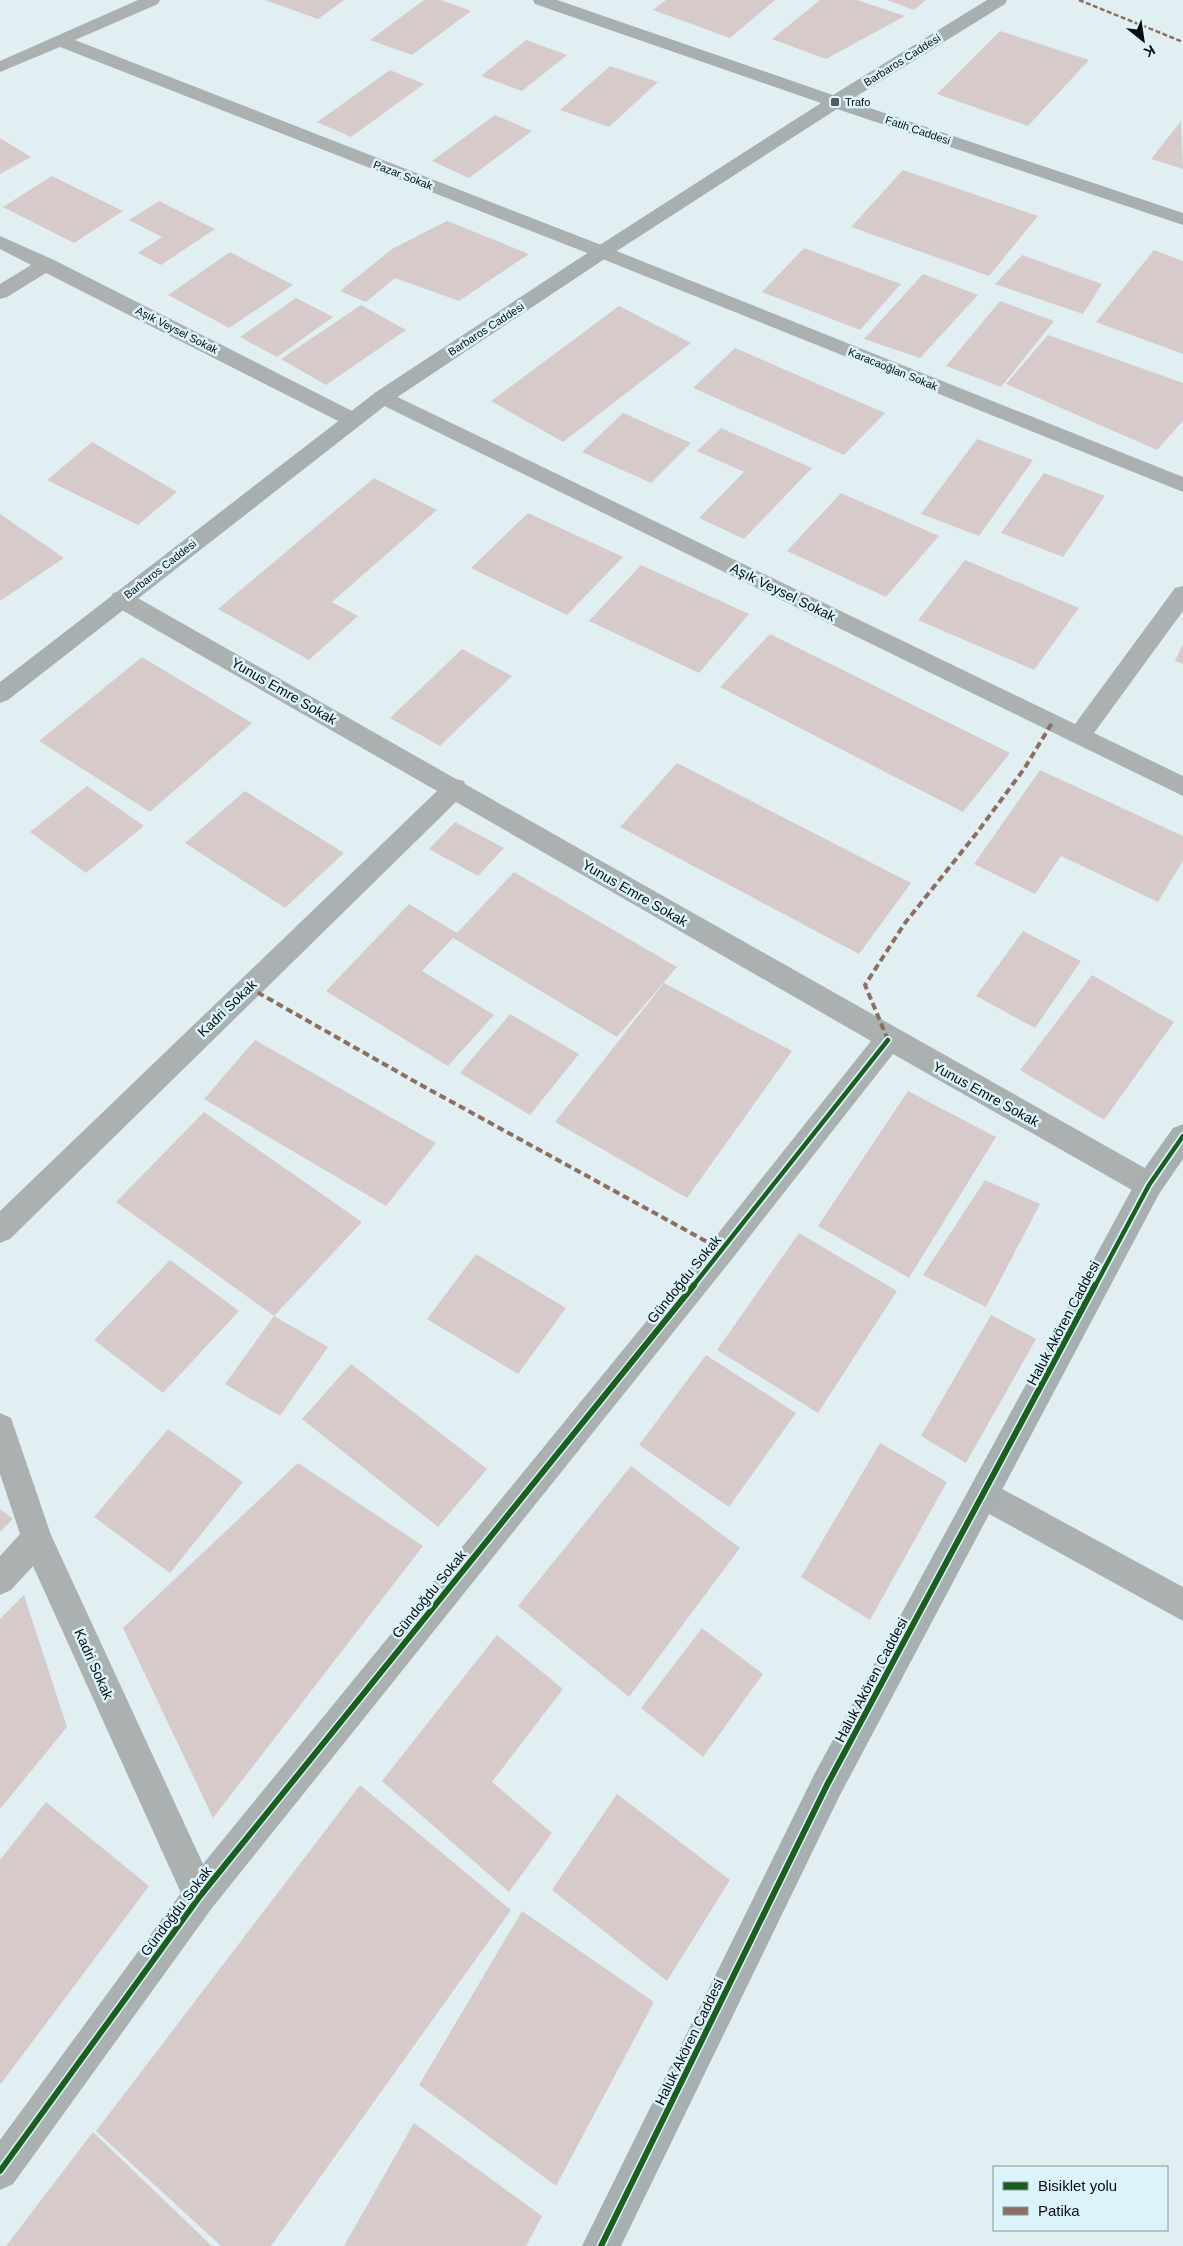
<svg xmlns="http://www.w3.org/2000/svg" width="1183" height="2246" viewBox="0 0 1183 2246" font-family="Arial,sans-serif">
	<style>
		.building { fill: #d6cbca }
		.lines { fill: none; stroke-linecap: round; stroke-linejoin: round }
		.lane { fill: #abb0b1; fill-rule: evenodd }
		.street { fill: #abb0b1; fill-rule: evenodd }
		.secondary { fill: #a8afb1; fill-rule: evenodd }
		.quiet-far1 { stroke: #8d6e63; stroke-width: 2.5; stroke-dasharray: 5 2.5; stroke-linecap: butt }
		.quiet { stroke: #8d6e63; stroke-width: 4; stroke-dasharray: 7 4; stroke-linecap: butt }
		.cycleway-far1-casing { stroke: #dbf3f9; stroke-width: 8 }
		.cycleway-casing { stroke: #dbf3f9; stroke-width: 9 }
		.cycleway-far1 { stroke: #1b5e20; stroke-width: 4.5 }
		.cycleway { stroke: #1b5e20; stroke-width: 6 }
		.poi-dot { fill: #535d5f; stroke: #dbf3f9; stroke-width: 2 }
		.labels { text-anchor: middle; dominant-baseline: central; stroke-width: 5; stroke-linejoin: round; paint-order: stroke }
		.far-street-label { font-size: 11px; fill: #060e10; stroke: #dbf3f9 }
		.far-poi-label { font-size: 11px; fill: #060e10; stroke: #dbf3f9; text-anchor: start }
		.street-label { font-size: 14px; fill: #060e10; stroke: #dbf3f9 }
	</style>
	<rect width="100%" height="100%" fill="#e2eff2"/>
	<path class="building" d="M265,0H344L318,19Z
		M424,0H441L471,11L412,55L370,40Z
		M666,0H775L730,38L653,10Z
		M820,0H857L905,16L826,59L772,39Z
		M887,0H926L914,10Z
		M1000,31L1089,60L1028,126L937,94Z
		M526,40L567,55L522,91L481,76Z
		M610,66L658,82L609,127L560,110Z
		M390,70L424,84L351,137L317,122Z
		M495,115L532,131L469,178L432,161Z
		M1181,121L1183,169L1151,159Z
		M0,138L31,157L0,174Z
		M903,170L1038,216L989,276L851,227Z
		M52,176L123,211L74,243L3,207Z
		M159,201L215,229L161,265L138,253L162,237L129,220Z
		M447,221L529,254L459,301L395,278L366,302L340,291L392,249Z
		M804,248L901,284L860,330L762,292Z
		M1154,250L1183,261V354L1096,322Z
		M230,252L293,285L229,328L168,295Z
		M1022,255L1102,284L1083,314L995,284Z
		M923,274L978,295L920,358L864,339Z
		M296,298L333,317L277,357L240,337Z
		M1000,301L1054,321L1001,387L946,366Z
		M361,305L406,330L326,385L281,359Z
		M619,306L691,343L563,442L491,401Z
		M1048,335L1183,383V421L1157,450L1006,384Z
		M735,348L885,413L844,455L693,388Z
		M623,413L691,443L651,483L582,452Z
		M721,428L812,468L744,539L699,518L744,472L697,451Z
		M977,439L1033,460L979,536L921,514Z
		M92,442L177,492L138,525L47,480Z
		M1044,473L1105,496L1063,557L1001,533Z
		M374,478L437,510L332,602L358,616L309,660L218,609Z
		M841,493L939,536L886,597L787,551Z
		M528,513L623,557L567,615L471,568Z
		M0,514L64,558L0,601Z
		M965,560L1079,608L1034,670L918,620Z
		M641,565L749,614L699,673L589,621Z
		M770,634L1010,753L963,812L720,687Z
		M1183,644V664L1175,661Z
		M462,649L512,676L440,746L390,718Z
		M142,657L252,723L150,812L39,741Z
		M677,763L911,883L859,954L620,827Z
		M1040,770L1183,836V861L1158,902L1061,856L1035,894L974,864Z
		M87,786L144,826L86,873L30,832Z
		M245,791L344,853L285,908L185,843Z
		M455,822L504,848L478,876L429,849Z
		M514,872L677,967L617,1037L453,938L422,971L494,1015L448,1066L326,991L409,904L457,933Z
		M1023,931L1081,961L1035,1028L976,996Z
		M1092,975L1174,1022L1104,1120L1020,1070Z
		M664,983L792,1051L687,1198L555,1122Z
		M510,1014L579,1054L530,1115L460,1073Z
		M255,1040L436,1143L386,1206L204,1099Z
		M908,1091L996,1137L909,1278L818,1226Z
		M204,1112L362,1222L274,1316L116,1202Z
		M985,1180L1040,1204L986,1307L923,1275Z
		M799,1233L897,1291L818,1413L717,1350Z
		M476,1254L566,1308L518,1374L427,1319Z
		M170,1260L239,1311L163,1393L94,1340Z
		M991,1315L1036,1339L966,1463L921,1436Z
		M274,1316L328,1347L280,1416L225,1384Z
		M706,1355L796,1413L729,1507L639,1445Z
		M351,1364L487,1469L438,1527L302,1419Z
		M168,1429L243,1482L170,1573L94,1517Z
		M880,1443L947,1482L870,1620L801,1577Z
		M298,1463L423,1546L213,1818L123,1628Z
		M631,1466L740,1548L629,1697L518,1606Z
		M0,1509L13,1519L0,1532Z
		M24,1595L67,1727L0,1809V1619Z
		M702,1628L763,1674L703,1757L641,1708Z
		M497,1635L563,1689L492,1782L552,1833L509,1892L382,1781Z
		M360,1785L511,1910L271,2246H221L96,2131Z
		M617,1794L730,1880L667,1981L552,1890Z
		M46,1802L149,1886L0,2085V1860Z
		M522,1911L654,2002L556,2186L419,2085Z
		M414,2123L542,2216L526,2246H344Z
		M93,2132L212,2246H6Z"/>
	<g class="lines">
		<path class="lane" d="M984,1479L1183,1587V1621L973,1505L968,1494L973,1483Z"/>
		<path class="street" d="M138,0H160L158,4L75,40L609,248L1183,477V492L595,256L60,47L0,72V61Z
			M0,236L54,260L360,415L363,420L360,425L353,427L346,425L46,273L7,297L0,299V284L31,265L0,249Z
			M383,390L1075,724L1175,588L1183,586V611L1094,733L1183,776V796L376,402L373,397L376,392Z
			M121,591L129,593L456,779L464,781L465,784L1159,1176L1163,1185L1159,1194L1149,1197L1139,1194L893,1054L732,1259L212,1908L13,2184L0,2190V2140L181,1893L33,1566L11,1590L0,1595V1556L20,1534L0,1474V1413L11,1418L51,1535L203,1864L712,1241L871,1041L456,802L10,1239L0,1243V1211L437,791L113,605L110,599L113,593Z"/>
		<path class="secondary" d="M533,0H557L833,95L987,0H1007L1005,4L849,101L1183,213V225L837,109L609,256L390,402L8,700L0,703V682L376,392L595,248L821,103L535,4Z
			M1183,1124V1159L1159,1194L839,1797L621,2246H582L815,1773L1139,1176L1173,1128Z"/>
		<path class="quiet-far1" d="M1079,0L1183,42"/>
		<path class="quiet" d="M248,987L421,1085L722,1250
			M888,1040L865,985L905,923L976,834L1024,769L1052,723"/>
		<defs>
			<path id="cycleway-far1" d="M693,1286L888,1040
				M1095,1286L1149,1185L1183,1136"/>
			<path id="cycleway" d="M0,2171L200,1896L694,1285
				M601,2246L827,1785L1095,1285"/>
		</defs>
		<use href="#cycleway-far1" class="cycleway-far1-casing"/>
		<use href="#cycleway" class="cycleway-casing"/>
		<use href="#cycleway-far1" class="cycleway-far1"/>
		<use href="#cycleway" class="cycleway"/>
	</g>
	<rect class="poi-dot" x="830" y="97" width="10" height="10" rx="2.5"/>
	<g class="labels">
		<g class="far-street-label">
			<text transform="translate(902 60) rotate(-32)">Barbaros Caddesi</text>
			<text transform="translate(918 130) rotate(19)">Fatih Caddesi</text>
			<text transform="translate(403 175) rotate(21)">Pazar Sokak</text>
			<text transform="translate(486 329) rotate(-33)">Barbaros Caddesi</text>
			<text transform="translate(177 330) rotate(27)">Aşık Veysel Sokak</text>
			<text transform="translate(893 369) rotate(22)">Karacaoğlan Sokak</text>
			<text transform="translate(160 569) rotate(-38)">Barbaros Caddesi</text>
		</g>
		<g class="far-poi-label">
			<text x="845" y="102">Trafo</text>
		</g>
		<g class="street-label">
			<text transform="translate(783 592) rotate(26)">Aşık Veysel Sokak</text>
			<text transform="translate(284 691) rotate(30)">Yunus Emre Sokak</text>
			<text transform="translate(635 893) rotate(30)">Yunus Emre Sokak</text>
			<text transform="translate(227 1008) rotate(-44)">Kadri Sokak</text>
			<text transform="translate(986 1094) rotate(29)">Yunus Emre Sokak</text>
			<text transform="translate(684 1279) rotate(-51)">Gündoğdu Sokak</text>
			<text transform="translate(1063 1323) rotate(-62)">Haluk Akören Caddesi</text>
			<text transform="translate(429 1594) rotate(-51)">Gündoğdu Sokak</text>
			<text transform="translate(94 1664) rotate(66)">Kadri Sokak</text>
			<text transform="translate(871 1680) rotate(-62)">Haluk Akören Caddesi</text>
			<text transform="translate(176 1911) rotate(-53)">Gündoğdu Sokak</text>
			<text transform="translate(689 2042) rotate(-64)">Haluk Akören Caddesi</text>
		</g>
	</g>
	<rect x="993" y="2166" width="175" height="65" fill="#dbf3f9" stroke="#86979c"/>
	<rect x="1003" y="2182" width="25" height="8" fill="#1b5e20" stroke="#86979c"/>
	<text x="1038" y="2191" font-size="15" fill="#060e10">Bisiklet yolu</text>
	<rect x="1003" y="2207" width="25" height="8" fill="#8d6e63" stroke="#86979c"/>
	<text x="1038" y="2216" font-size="15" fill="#060e10">Patika</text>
	<g transform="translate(1143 40) rotate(150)" stroke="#dbf3f9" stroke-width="4" paint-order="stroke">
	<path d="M0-4L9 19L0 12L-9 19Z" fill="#060e10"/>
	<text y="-8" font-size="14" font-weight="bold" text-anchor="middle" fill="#060e10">K</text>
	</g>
</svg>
